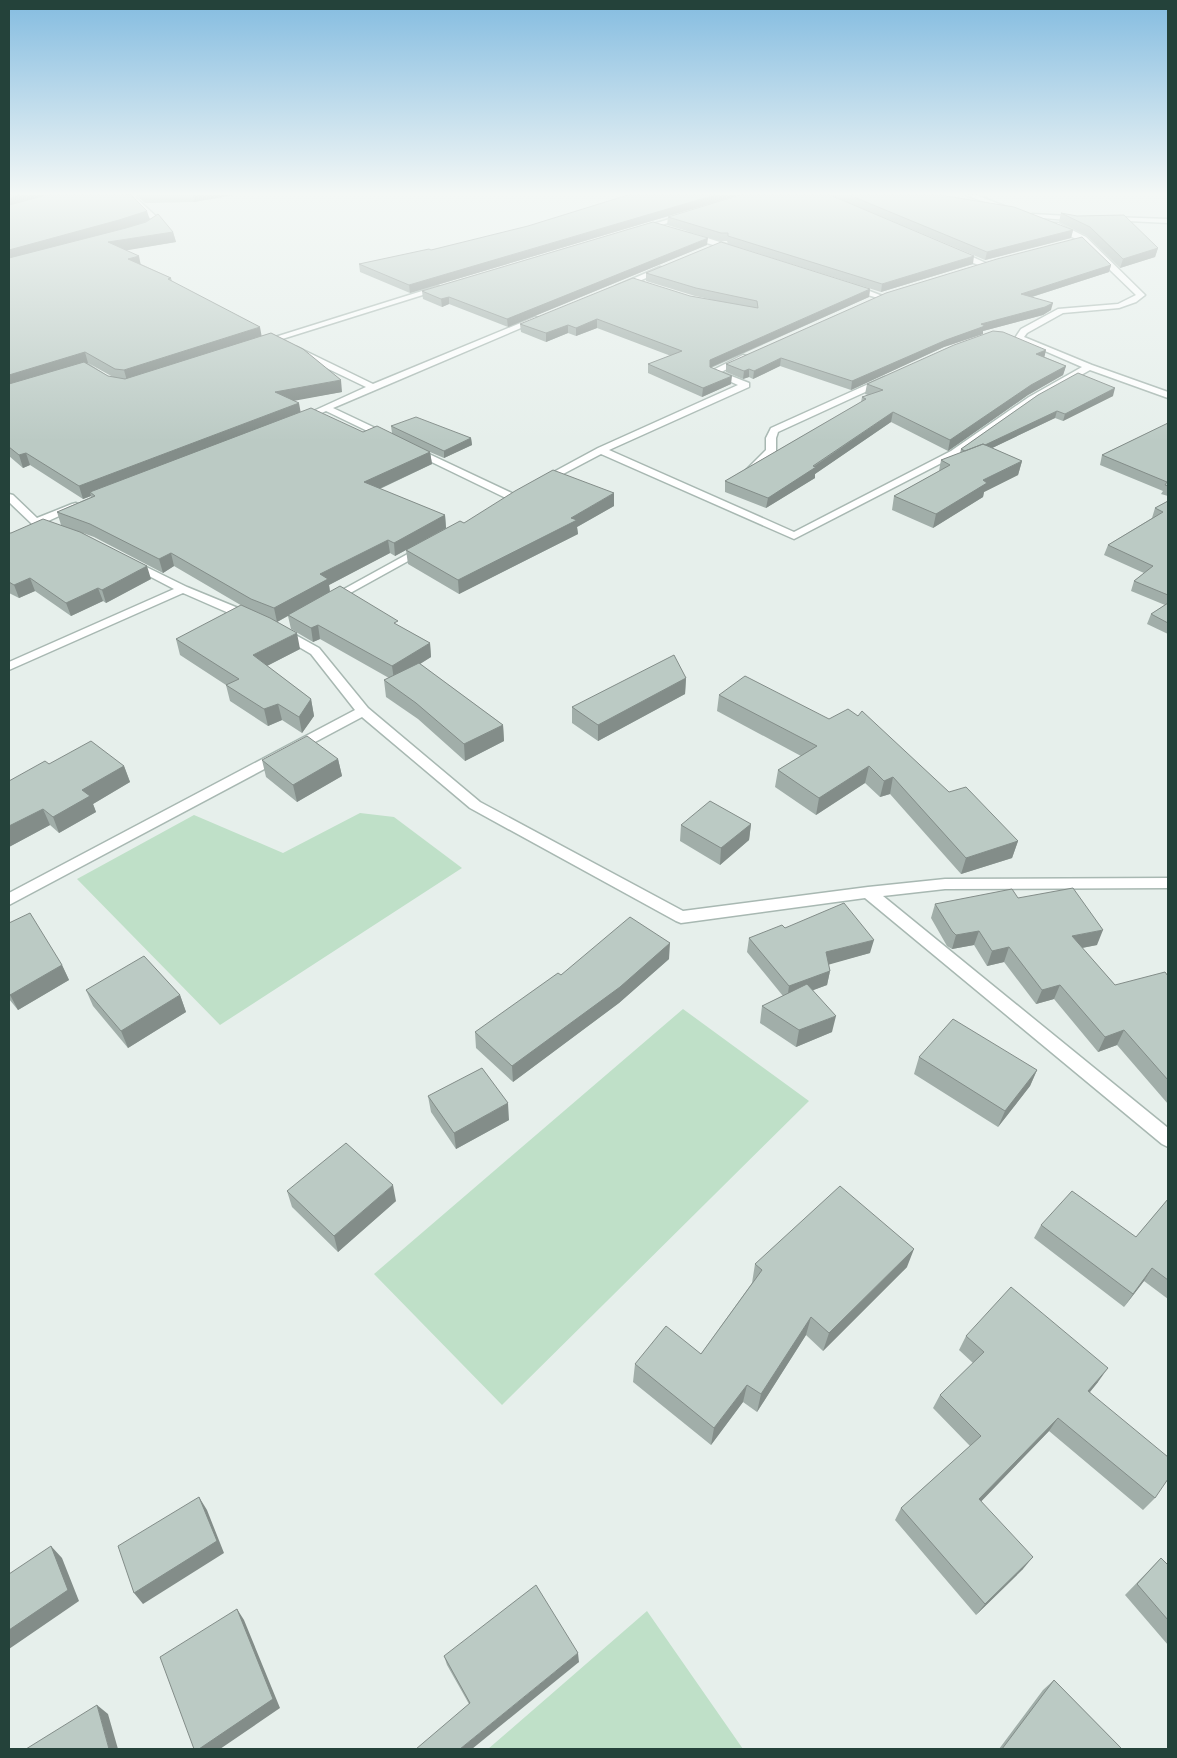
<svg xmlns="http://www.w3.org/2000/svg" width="1177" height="1758" viewBox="0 0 1177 1758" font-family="Jost,sans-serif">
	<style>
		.green { fill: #bfe0c8 }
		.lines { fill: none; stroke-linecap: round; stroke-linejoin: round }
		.minor-casing { stroke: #a8b8b2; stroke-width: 3 }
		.minor { fill: #fff; fill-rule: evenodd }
		.wall { fill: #a1aea9; fill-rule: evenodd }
		.shaded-wall { fill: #838d89 }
		.building { fill: #bbcac4; stroke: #838d89 }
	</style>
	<rect width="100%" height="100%" fill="#e6efeb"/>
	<path class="green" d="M360,813L394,817L462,868L220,1025L77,879L194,815L283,853Z
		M683,1009L809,1101L502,1405L374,1274Z
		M647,1611L743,1749H488Z"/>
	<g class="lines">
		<defs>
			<path id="minor" d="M126,195H133L160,220V222L148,230H142V226L153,221Z
				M966,195H976L1017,211L1012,212Z
				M686,214L690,216L688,217L641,231L637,229Z
				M1032,214L1068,216L1072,218L1068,220L1030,217L1028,216Z
				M1111,217L1168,219V223L1109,220L1107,219Z
				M1052,223H1058L1086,237L1145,295L1136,302L1119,308L1063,313L1027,333L1024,337L1092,365L1168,392V398L1090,370L1035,401L957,455L794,539L601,454L546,483H538L537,481L598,448L738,385L709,372L743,355L746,356V360L721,372L749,383V387L609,450L794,532L951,451L1029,397L1082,367L1015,338L1021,329L1058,309L1118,304L1136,295L1080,241L1052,227Z
				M686,233H692L741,249L734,251L686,237Z
				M951,250H957L988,264L981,266L951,254Z
				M660,267L667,269L623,288L616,286Z
				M848,285H854L885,297L881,299L848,289Z
				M438,286L445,288L263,345L256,343Z
				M535,317L542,319L333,408L390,435V439H384L326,411L304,421L301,422L296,419L366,387L291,351V347H297L373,384Z
				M884,377L887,378V382L778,432L776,438V451L754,474H746V470L766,450V438L771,428Z
				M412,446L518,496L519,498L518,500H510L409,451V447Z
				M9,494L13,495L37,518L72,504L76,503L81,506L46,522L61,529L56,532L32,524L9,502Z
				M424,545L430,548L428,550L334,602H326L324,600Z
				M132,560L187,587L255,615L257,618L251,622L247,621L183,593L9,670V662L174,589L128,565L126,563Z
				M281,627L319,648L368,708L480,802L683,911L868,887L945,879L1168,878V888L945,889L883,896L1168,1128V1147L1162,1144L865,898L681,923L676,921L470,808L362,717L9,905V893L355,710L311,654L277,634L275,631Z"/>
		</defs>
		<use href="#minor" class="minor-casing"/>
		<use href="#minor" class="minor"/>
	</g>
	<path class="wall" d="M9,195L150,220L173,232L176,242L126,250L141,264L171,278L172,281L261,336L342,392L294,400L300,412L363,432L392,433L391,426L471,438L472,445L444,458L430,452L432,464L380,489L445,515L446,528L464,523L614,506L577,527L578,534L459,594L408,564L406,550L395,556L390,553L329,585L330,592L399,626L430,643L431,657L420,664L503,725L504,741L465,761L418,719L386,697L384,680L389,678L320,639L313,642L291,629L288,616L277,622L300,649L267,666L311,699L314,716L302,733L282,720L268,726L230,701L226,685L180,655L176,639L244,607L174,566L163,573L94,537L83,533L151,579L106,603L103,601L71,616L35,591L19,598L9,593V533H11L61,525L57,512L91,497V496L83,499L30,465L23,468L9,456ZM88,363L113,377L108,376Z
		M136,195H234L194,202L145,203Z
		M739,195L410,293L360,272L359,264L431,250Z
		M830,195H942L1073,230L1071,238L985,260Z
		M1061,213L1158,248L1155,257L1120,268L1087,236L1059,222Z
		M668,217L973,264L881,292L728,244L727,241H720L667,225Z
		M707,245L508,327L449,304L442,307L423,299L422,291Z
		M1111,265L1109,272L1032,297L1051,310L1043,315L983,331V334L944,347L851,390L780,366L753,379L749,377L743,379L726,372V364Z
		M646,273L870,289L869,297L711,368L731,384L702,397L648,373V364L671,356L597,328L576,336L568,333L546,342L521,332L520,324L690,296L714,300L695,296L646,281Z
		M1045,357L1066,366L1063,375L1028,395L948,451L891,422L815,474V478L766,508L725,492V481L861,402L862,397L868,395L865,394L867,384Z
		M1038,395L1113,396L1063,421L1055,418L992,448L1022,461L1018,475L984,492L983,497L933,528L892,510L894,496L939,471L941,460L960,453L961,449Z
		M1168,423V496L1161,494L1163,491L1100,465L1102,455Z
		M1168,501V634L1147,624L1151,614L1165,605L1131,591L1134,581L1144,573L1104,555L1108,545L1152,518L1155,508Z
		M686,678L685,694L598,741L572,723V707Z
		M719,695L949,792L1018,841L1012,858L961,874L890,794L880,797L865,783L816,815L775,787L778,770L801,756L717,711Z
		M338,759L342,776L297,802L266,777L262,760Z
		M49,764L124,766L130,782L93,804L96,812L59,833L50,825L9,847V781Z
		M751,824L749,840L720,865L680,841L681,825Z
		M1018,898L1097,945L1082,948L1115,985L1168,976V1104L1117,1045L1098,1052L1054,999L1036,1004L1004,962L987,966L974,945L952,949L947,946L931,918L935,904Z
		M9,923L62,965L69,980L18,1010L9,999Z
		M785,928L870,953L828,964L830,971L827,985L813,990L832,1032L796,1047L760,1023L762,1006L783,996L747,952L749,938Z
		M669,959L619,1003L513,1082L476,1048L475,1032L561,975Z
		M86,990L180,995L186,1012L128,1048L93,1006Z
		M919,1057L1037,1070L1030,1086L998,1127L914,1074Z
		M428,1096L509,1120L456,1149L431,1112Z
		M287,1191L396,1201L338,1252L292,1207Z
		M1168,1199V1299L1144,1281L1124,1307L1034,1238L1041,1225L1136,1237Z
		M755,1264L907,1267L823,1351L806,1335L757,1412L743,1402L711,1445L633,1382L635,1364L701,1354L752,1283Z
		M966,1336L1098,1382L1090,1392L1155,1498L1143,1510L1049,1431L981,1501L1023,1569L976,1615L895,1520L901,1508L970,1446L933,1408L940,1395L973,1363L959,1350Z
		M1161,1558L1168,1565V1645L1125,1595Z
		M444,1656L579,1662L469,1704L447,1665Z
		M1054,1680L1122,1749H999L1043,1690Z"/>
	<path class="shaded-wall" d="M20,195H59L9,209V198Z
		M193,195H234L194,202Z
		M715,195H739L410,293L409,285Z
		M147,211L150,220L121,230L9,261V250Z
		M1073,230L1071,238L985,260L987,252Z
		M173,232L176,242L111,253L108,242Z
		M708,238L707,245L508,327L507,319Z
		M1158,248L1155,257L1120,268L1123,259Z
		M139,256L141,266L128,259Z
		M974,256L973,264L881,292L882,284Z
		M1111,265L1109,272L1019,301L1021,294Z
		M870,289L869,297L709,368L710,360Z
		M449,297V304L442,307L441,299Z
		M1053,303L1051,310L1043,315L983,331V334L944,347L851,390L852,381L946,340L981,324Z
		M597,319V328L576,336V328Z
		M568,325V333L546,342V333Z
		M260,327L262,338L127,381L124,370Z
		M1046,350L1044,359L1036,354Z
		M85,352L88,363L9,388V375Z
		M781,358L780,366L753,379L754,371Z
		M1066,366L1063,375L1028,395L948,451L950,440L1031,385Z
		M749,369V377L743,379L744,371Z
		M732,376L731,384L702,397L703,388Z
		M341,380L342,392L277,404L275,392Z
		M1115,388L1113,396L1063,421L1065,414Z
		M299,403L301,414L90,492L91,496L83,499L79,486Z
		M1057,411L1055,418L967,460L969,452Z
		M893,412L891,422L815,474V478L766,508L768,498Z
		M471,438L472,445L444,458V451Z
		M430,452L432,464L366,495L364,482Z
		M26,453L30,465L23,468L19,455Z
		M1022,461L1018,475L984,492L983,497L933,528L936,514L983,480Z
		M614,493V506L577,527L578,534L459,594L458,580L571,518Z
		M445,515L446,528L395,556L394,543Z
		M388,540L390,553L329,585L330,592L277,622L274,608L320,574Z
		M171,553L174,566L163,573L159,559Z
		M147,566L151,579L106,603L102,590Z
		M30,578L35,591L19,598L14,585Z
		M98,588L103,601L71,616L66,603Z
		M318,625L320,639L313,642L311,628Z
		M297,633L300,649L257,671L253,655Z
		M430,643L431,657L394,680L392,666Z
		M686,678L685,694L598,741V725Z
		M311,699L314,716L302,733L299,717Z
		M278,704L282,720L268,726L264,709Z
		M503,725L504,741L465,761L464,744Z
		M338,759L342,776L297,802L293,785Z
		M124,766L130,782L93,804L96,812L59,833L53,817L82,790Z
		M869,766L865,783L816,815L819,798Z
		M893,777L890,794L880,797L884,781Z
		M43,809L50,825L9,847V826Z
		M751,824L749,840L720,865L721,848Z
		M1018,841L1012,858L961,874L966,858Z
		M1103,930L1097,945L1066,951L1072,936Z
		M979,931L974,945L952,949L956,935Z
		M874,940L870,953L824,966L826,952Z
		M670,943L669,959L619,1003L513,1082L512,1066Z
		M1009,947L1004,962L987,966L992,951Z
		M62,965L69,980L18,1010L10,995Z
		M830,971L827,985L787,1000L789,986Z
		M1060,985L1054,999L1036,1004L1042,990Z
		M180,995L186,1012L128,1048L121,1031Z
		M836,1016L832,1032L796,1047L799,1030Z
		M1124,1030L1117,1045L1098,1052L1105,1037Z
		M1037,1070L1030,1086L998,1127L1005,1111Z
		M508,1103L509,1120L456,1149L454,1133Z
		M393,1185L396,1201L338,1252L334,1236Z
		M914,1249L907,1267L823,1351L829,1333Z
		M1152,1268L1144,1281L1124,1307L1133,1294Z
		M811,1317L806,1335L757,1412L761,1394Z
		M1108,1368L1098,1382L1079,1405L1088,1391Z
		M747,1385L743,1402L711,1445L714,1428Z
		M1058,1418L1049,1431L972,1511L979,1499Z
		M199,1497L207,1510L224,1553L143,1604L134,1593Z
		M51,1546L62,1558L79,1601L9,1649V1630Z
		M1033,1557L1023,1569L976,1615L985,1604Z
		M237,1609L244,1620L280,1708L220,1749H199Z
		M578,1653L579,1662L472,1749H460Z
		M97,1705L108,1714L118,1749H109Z"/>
	<path class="building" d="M9,195H20L9,198Z
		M47,195H131L147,211L119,220L9,250V205Z
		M628,195H715L409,285L359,264L429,249L431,250L528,226Z
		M740,195H830L974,256L882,284L728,236V233H721L668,217Z
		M849,195H940L1014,207L1073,230L987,252Z
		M1061,213L1077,216L1124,215L1158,248L1123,259L1090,227Z
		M158,214L173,232L108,242L139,256L128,259L171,278L168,279L260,327L124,370L115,369L85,352L9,375V258L126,228L146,222Z
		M653,222L708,238L507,319L449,297L441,299L422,291Z
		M1082,237L1111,265L1021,294L1053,303L1045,307L981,324L985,326L946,340L852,381L781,358L754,371L749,369L744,371L726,364L886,293L997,259Z
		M721,242L870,289L710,360V367L732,376L703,388L648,364L682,351L597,319L576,328L568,325L546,333L520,324L633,278L690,296L758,308L757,301L696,288L646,273Z
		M993,331L1003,332L1046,350L1036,354L1066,366L1031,385L950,440L893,412L813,466L816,467L768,498L725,481L866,399L862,397L883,390L867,384L954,345Z
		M271,333L303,349L341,380L275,392L299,403L79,486L26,453L19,455L9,447V384L84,362L108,376L125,379Z
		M1078,373L1115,388L1065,414L1057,411L985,445L983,444L965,451L961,449L1038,395Z
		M311,408L363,432L377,426L430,452L364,482L445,515L394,543L388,540L320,574L328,579L274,608L251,599L171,553L159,559L90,524L57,512L95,496L90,492Z
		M416,417L471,438L444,451L391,426Z
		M1168,423V486L1165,485L1167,482L1102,455Z
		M983,444L1022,461L983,480L987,483L936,514L894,496L950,465L941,460Z
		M553,470L614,493L571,518L577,520L458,580L406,550L460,521L464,523L515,491Z
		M1168,501V595L1134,581L1153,566L1108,545L1163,512L1155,508Z
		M43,519L80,532L147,566L102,590L98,588L66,603L30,578L14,585L9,582V533H11Z
		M340,586L398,621L394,623L430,643L392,666L318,625L311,628L288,615Z
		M1168,603V623L1151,614Z
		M241,605L270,618L297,633L253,655L311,699L299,717L278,704L264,709L226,685L239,679L176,639Z
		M674,655L686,678L598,725L572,707Z
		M419,663L503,725L464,744L416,703L384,680Z
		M745,676L829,719L848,709L858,716L862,711L949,792L966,787L1018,841L966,858L893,777L884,781L869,766L819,798L778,770L817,746L719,695Z
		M307,736L338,759L293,785L262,760Z
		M91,741L124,766L82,790L90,796L53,817L43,809L9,826V781L45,761L49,764Z
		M710,801L751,824L721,848L681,825Z
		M1073,888L1103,930L1072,936L1115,985L1165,972L1168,976V1080L1124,1030L1105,1037L1060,985L1042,990L1009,947L992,951L979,931L956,935L952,931L935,904L1012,889L1018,898Z
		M844,903L874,940L826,952L830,971L789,986L749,938L782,925L785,928Z
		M30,913L62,965L10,995L9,993V923Z
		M630,917L670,943L620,987L512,1066L475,1032L558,973L561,975Z
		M144,956L180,995L121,1031L86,990Z
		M807,984L836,1016L799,1030L762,1006Z
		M953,1019L1037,1070L1005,1111L919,1057Z
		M482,1068L508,1103L454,1133L428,1096Z
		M346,1143L393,1185L334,1236L287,1191Z
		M840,1186L914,1249L829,1333L811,1317L761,1394L747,1385L714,1428L635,1364L666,1326L701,1354L762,1270L755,1264Z
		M1072,1191L1136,1237L1168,1199V1280L1152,1268L1133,1294L1041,1225Z
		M1011,1287L1108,1368L1088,1391L1168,1457V1479L1155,1498L1058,1418L979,1499L1033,1557L985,1604L901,1508L981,1436L940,1395L984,1352L966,1336Z
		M199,1497L217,1541L134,1593L118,1546Z
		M51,1546L68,1590L9,1630V1574Z
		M1161,1558L1168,1565V1620L1137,1584Z
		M536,1585L578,1653L460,1749H416L470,1703L444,1656Z
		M237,1609L273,1699L199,1749H194L160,1657Z
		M1054,1680L1122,1749H1002Z
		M97,1705L109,1749H26Z"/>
	<linearGradient id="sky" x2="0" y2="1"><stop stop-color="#84bce0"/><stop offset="0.44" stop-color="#f4f8f6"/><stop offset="1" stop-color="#f4f8f6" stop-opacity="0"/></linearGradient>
	<rect width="1177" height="441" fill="url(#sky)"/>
	<rect width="1177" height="1758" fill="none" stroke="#24423a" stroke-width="20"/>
</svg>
